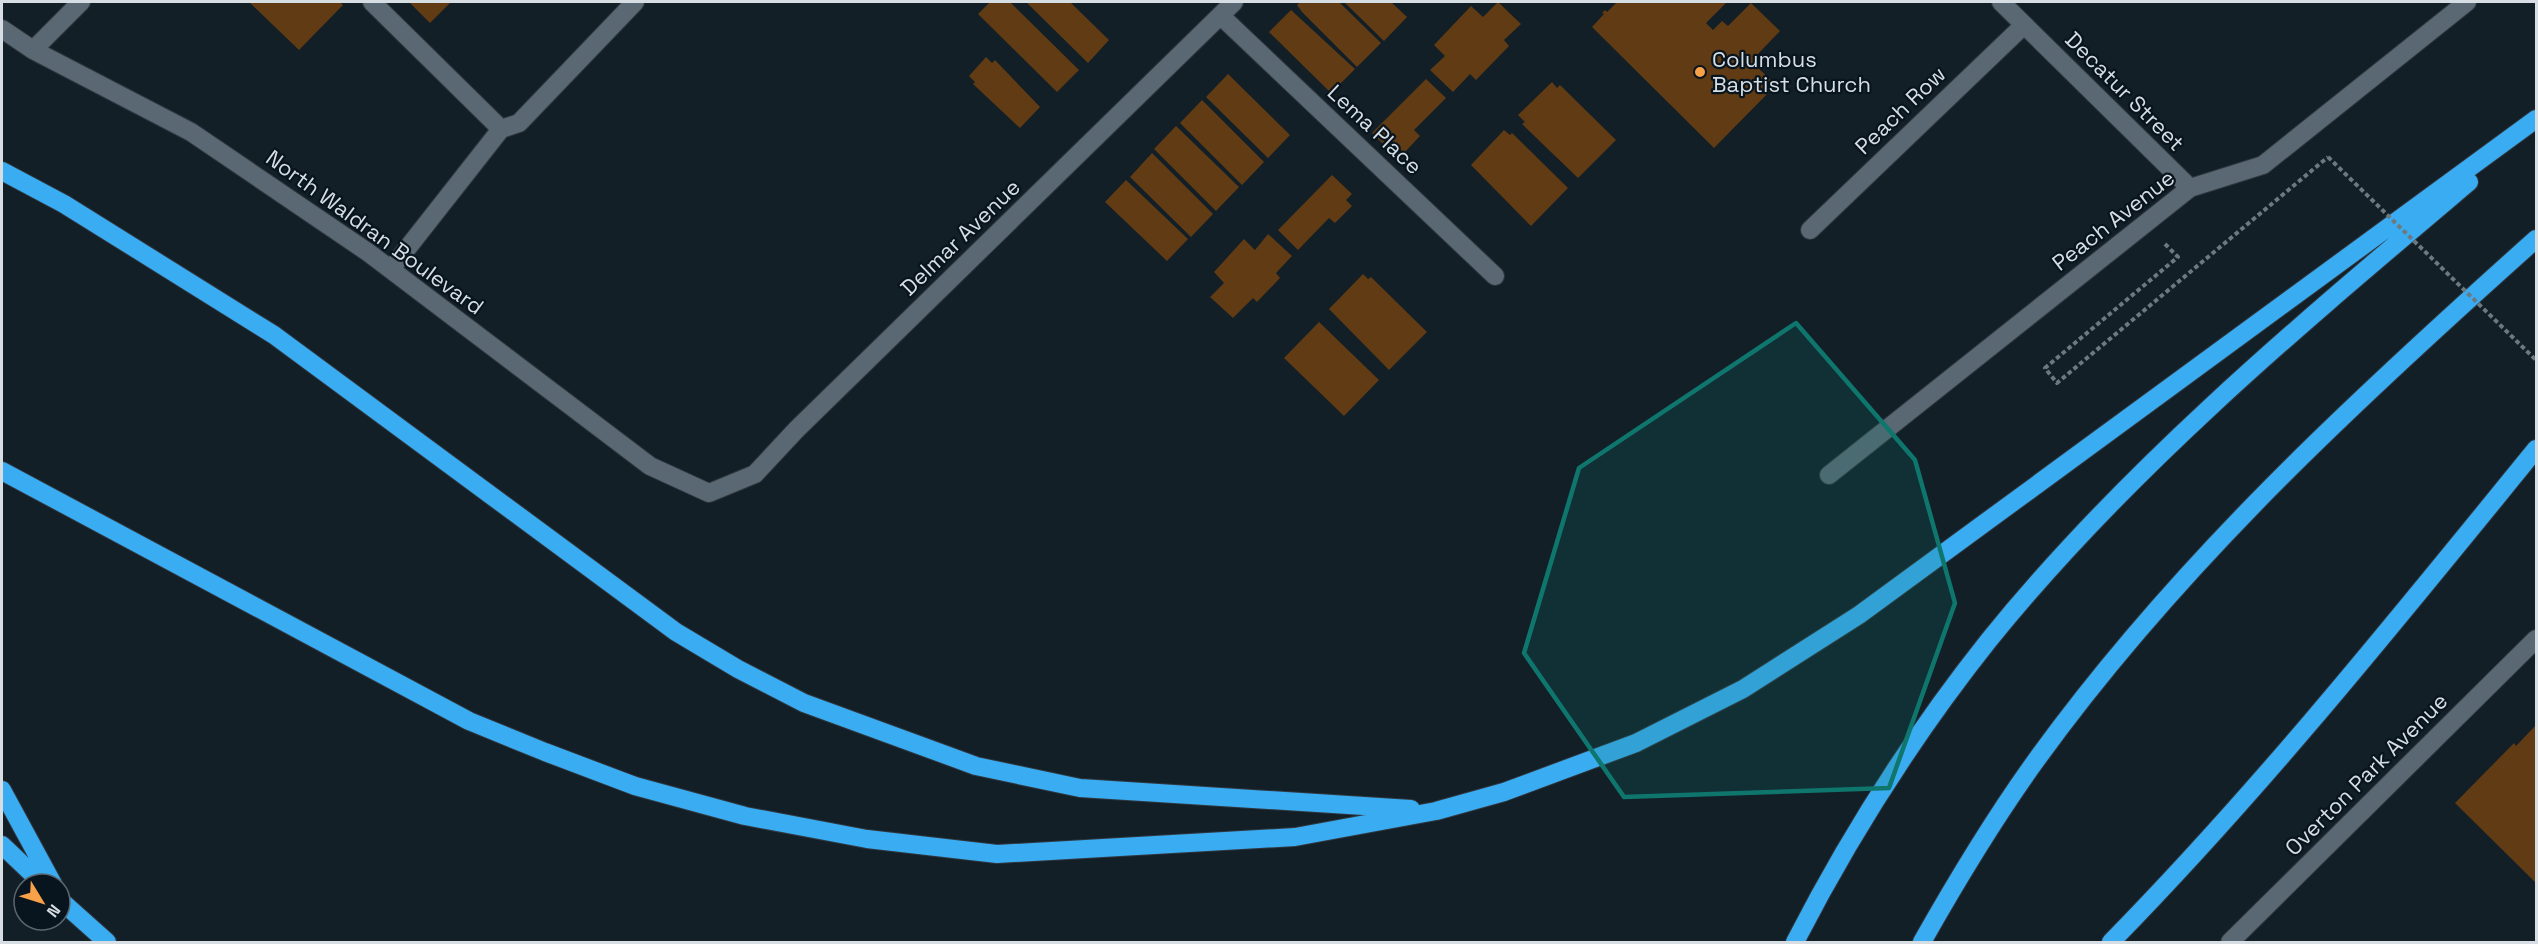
<svg xmlns="http://www.w3.org/2000/svg" width="2538" height="944" viewBox="0 0 2538 944" font-family="'Space Grotesk',sans-serif">
	<style>
		.building { fill: #603b13 }
		.lines { fill: none; stroke-linecap: round; stroke-linejoin: round }
		.minor-casing { stroke: #30373f; stroke-width: 20 }
		.highway-casing { stroke: #30373f; stroke-width: 20 }
		.path { stroke: #6d787f; stroke-width: 4; stroke-dasharray: 4.5 3; stroke-linecap: butt }
		.minor { stroke: #5a6873; stroke-width: 18 }
		.highway { stroke: #3aacf1; stroke-width: 18 }
		.path-bridge { stroke: #6d787f; stroke-width: 4; stroke-dasharray: 4.5 3; stroke-linecap: butt }
		.marked { fill: #0f766e; fill-opacity: 0.2; stroke: #0f766e; stroke-width: 4.5; stroke-linejoin: round }
		.poi-dot { fill: #f7a149; stroke: #09151e; stroke-width: 2 }
		.labels { text-anchor: middle; dominant-baseline: central; stroke-width: 4.5; stroke-linejoin: round; paint-order: stroke }
		.poi-label { font-size: 22px; fill: #d6dee4; stroke: #09151e; text-anchor: start }
		.street-label { font-size: 22px; fill: #d6dee4; stroke: #09151e }
	</style>
	<rect width="100%" height="100%" fill="#121f27"/>
	<path class="building" d="M249,2H340L343,5L299,50Z
		M409,2H451L430,23Z
		M990,2H1010L1079,70L1057,92L978,14Z
		M1026,2H1070L1109,40L1088,63Z
		M1300,2H1339L1381,43L1357,67L1302,12L1297,5Z
		M1344,2H1391L1407,17L1384,41Z
		M1498,2L1521,24L1504,40L1509,46L1476,80L1470,74L1453,92L1430,70L1445,56L1434,45L1471,6L1483,17Z
		M1617,2H1727L1706,23L1713,30L1722,21L1728,26L1751,3L1780,31L1757,55L1761,59L1755,65L1776,85L1714,148L1592,27L1604,14L1602,13L1605,10L1607,12Z
		M1291,10L1355,69L1331,93L1269,32Z
		M986,57L992,63L995,60L1040,107L1020,128L973,84L975,82L969,76Z
		M1228,74L1290,135L1268,158L1206,97Z
		M1426,79L1446,98L1414,130L1420,136L1404,153L1398,147L1392,153L1372,133Z
		M1552,82L1557,88L1560,85L1616,140L1578,178L1522,124L1525,122L1518,115Z
		M1202,100L1264,162L1242,185L1180,123Z
		M1176,126L1239,187L1216,211L1154,149Z
		M1504,130L1510,135L1512,133L1568,188L1531,226L1471,165Z
		M1152,153L1213,214L1191,237L1130,177Z
		M1332,175L1352,194L1346,200L1352,206L1335,223L1329,218L1298,250L1278,230Z
		M1126,180L1188,239L1167,261L1105,202Z
		M1268,234L1292,256L1276,273L1280,278L1257,302L1253,298L1233,318L1210,297L1224,283L1214,272L1244,239L1255,250Z
		M1363,274L1368,279L1371,277L1427,332L1389,370L1329,309Z
		M1319,322L1379,380L1344,416L1284,358Z
		M2536,725V883L2455,803L2514,743L2516,746Z"/>
	<g class="lines">
		<defs>
			<path id="minor" d="M372,2L501,129L519,123L635,2
				M2001,2L2190,188
				M1222,17L1495,276
				M2,29L33,50L191,132L369,253L650,466L709,493L755,474L796,430L1234,2
				M33,50L81,2
				M1810,230L2024,25
				M391,269L501,129
				M1829,475L2190,188L2263,165L2467,2
				M2230,942L2536,639"/>
			<path id="highway" d="M2,171L64,204L274,335L676,632L738,669L804,703L976,766L1080,788L1411,809
				M2,471L469,721L545,752L635,786L745,816L867,839L997,854L1295,837L1436,811L1504,792L1636,743L1743,689L1859,615L2536,119
				M2,790L53,884
				M2,845L43,884
				M60,900L107,942
				M1795,942C1849,837 1915,733 1989,640C2128,468 2301,324 2469,182
				M1922,942C1957,880 1995,817 2037,759C2178,564 2358,398 2536,239
				M2111,942C2263,787 2399,617 2536,449"/>
		</defs>
		<use href="#minor" class="minor-casing"/>
		<use href="#highway" class="highway-casing"/>
		<path class="path" d="M2165,244L2178,257L2045,368L2057,383L2328,157"/>
		<use href="#minor" class="minor"/>
		<use href="#highway" class="highway"/>
		<path class="path-bridge" d="M2328,157L2536,360"/>
	</g>
	<path class="marked" d="M1796,323L1915,460L1955,603L1889,788L1624,797L1524,653L1579,468Z"/>
	<circle class="poi-dot" cx="1700" cy="72" r="6"/>
	<g class="labels">
		<g class="poi-label">
			<text x="1712" y="59">Columbus<tspan x="1712" dy="25">Baptist Church</tspan></text>
		</g>
		<g class="street-label">
			<text transform="translate(2125 91) rotate(45)">Decatur Street</text>
			<text transform="translate(1900 110) rotate(-44)">Peach Row</text>
			<text transform="translate(1375 129) rotate(43)">Lema Place</text>
			<text transform="translate(2113 220) rotate(-38)">Peach Avenue</text>
			<text transform="translate(375 232) rotate(36)">North Waldran Boulevard</text>
			<text transform="translate(960 237) rotate(-44)">Delmar Avenue</text>
			<text transform="translate(2366 774) rotate(-45)">Overton Park Avenue</text>
		</g>
	</g>
	<rect width="2538" height="944" fill="none" stroke="#d6dee4" stroke-width="6"/>
	<g transform="translate(42 902) rotate(128)"><circle r="28" fill="#09151e" stroke="#5b656d" stroke-width="1.5"/>
	<path d="M0-4.5L10 22L0 15L-10 22Z" fill="#f7a149"/>
	<text y="-9" font-size="16" font-weight="bold" text-anchor="middle" fill="#d6dee4">N</text>
	</g>
</svg>
